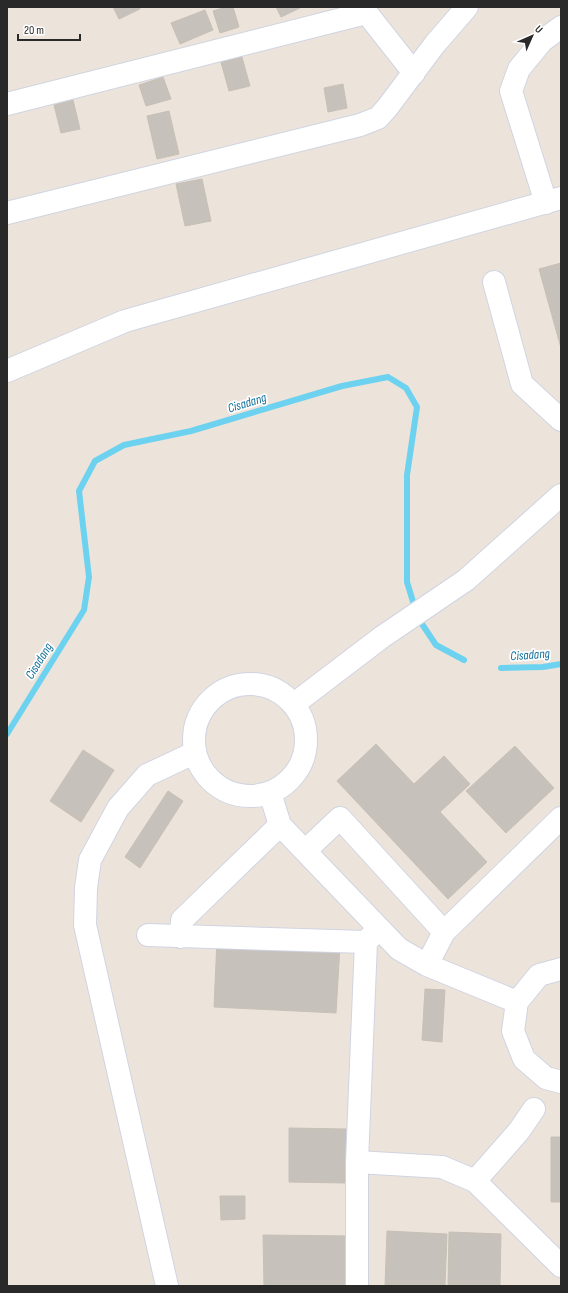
<svg xmlns="http://www.w3.org/2000/svg" width="568" height="1293" viewBox="0 0 568 1293" font-family="'Sofia Sans Condensed',sans-serif">
	<style>
		.lines { fill: none; stroke-linecap: round; stroke-linejoin: round }
		.stream { stroke: #6dd2ef; stroke-width: 6 }
		.building { fill: #c7c1bb; stroke: #c7c0b5 }
		.minor-casing { stroke: #d0d4e2; stroke-width: 24 }
		.minor { stroke: #fff; stroke-width: 22 }
		.labels { text-anchor: middle; dominant-baseline: central; stroke-width: 3.5; stroke-linejoin: round; paint-order: stroke }
		.water-label { font-size: 13px; font-style: italic; fill: #0d6f9a; stroke: #fff }
	</style>
	<rect width="100%" height="100%" fill="#ece4db"/>
	<g class="lines">
		<path class="stream" d="M501,668L543,667L561,664
			M7,734L84,610L89,577L79,491L95,461L124,445L191,431L342,386L388,377L406,388L417,407L407,475V582L418,618L436,645L464,660"/>
	</g>
	<path class="building" d="M113,7H139L140,9L119,19Z
		M226,7H233L239,27L220,33L213,11Z
		M276,7H299L300,8L281,17Z
		M205,10L213,30L180,44L171,23Z
		M240,50L250,86L229,91L219,55Z
		M163,77L171,99L146,106L139,85Z
		M343,84L347,108L328,112L324,88Z
		M73,100L80,129L61,133L54,105Z
		M169,111L179,154L157,159L147,116Z
		M202,179L211,221L185,226L176,184Z
		M561,263V348L539,269Z
		M376,744L414,784L444,756L470,784L440,812L487,862L448,899L337,781Z
		M515,746L554,788L506,833L466,791Z
		M83,750L114,770L81,822L50,801Z
		M168,791L183,801L140,868L125,857Z
		M217,940L340,946L336,1013L214,1007Z
		M425,989L445,990L442,1042L422,1040Z
		M289,1128L346,1129L345,1183L289,1182Z
		M551,1137H561V1202H551Z
		M220,1196H245V1219L221,1220Z
		M387,1231L447,1234L445,1286H385Z
		M449,1232L501,1234L500,1286H448Z
		M263,1235L351,1236V1286H264Z"/>
	<g class="lines">
		<defs>
			<path id="minor" d="M362,7L414,73
				M7,104L366,13
				M546,203L511,91L519,69L542,41L561,27
				M7,213L360,125L378,118L387,108L435,44L467,7
				M494,282L522,384L561,420
				M7,371L125,321L561,198
				M194 740a56 56 0 1 1 112 0a56 56 0 1 1-112 0Z
				M294,704L382,637L466,580L561,495
				M270,793L280,825L399,949L427,965L517,1002
				M305,851L340,818L444,932
				M148,935L366,942L376,931
				M181,937L182,920L280,825
				M427,965L444,932L561,818
				M561,969L539,975L517,1002L513,1031L524,1059L546,1078L561,1082
				M357,1162L442,1167L475,1181L561,1266
				M475,1181L519,1131L534,1109
				M167,1286L85,925L86,888L90,860L118,808L147,775L194,753
				M357,1286V1162L366,942"/>
		</defs>
		<use href="#minor" class="minor-casing"/>
		<use href="#minor" class="minor"/>
	</g>
	<g class="labels">
		<g class="water-label">
			<text transform="translate(247 403) rotate(-17)">Cisadang</text>
			<text transform="translate(530 655) rotate(-4)">Cisadang</text>
			<text transform="translate(39 661) rotate(-58)">Cisadang</text>
		</g>
	</g>
	<rect width="568" height="1293" fill="none" stroke="#292929" stroke-width="16"/>
	<g transform="translate(532 36) rotate(45)" stroke="#ffffff" stroke-width="3" paint-order="stroke">
	<path d="M0-3L7 15L0 10L-7 15Z" fill="#292929"/>
	<text y="-6" font-size="11" font-weight="bold" text-anchor="middle" fill="#292929">U</text>
	</g>
	<path d="M18 34v6h62v-6" fill="none" stroke="#292929" stroke-width="2"/>
	<text x="24" y="34" font-size="12" fill="#292929" stroke="#ffffff" stroke-width="3" paint-order="stroke">20 m</text>
</svg>
